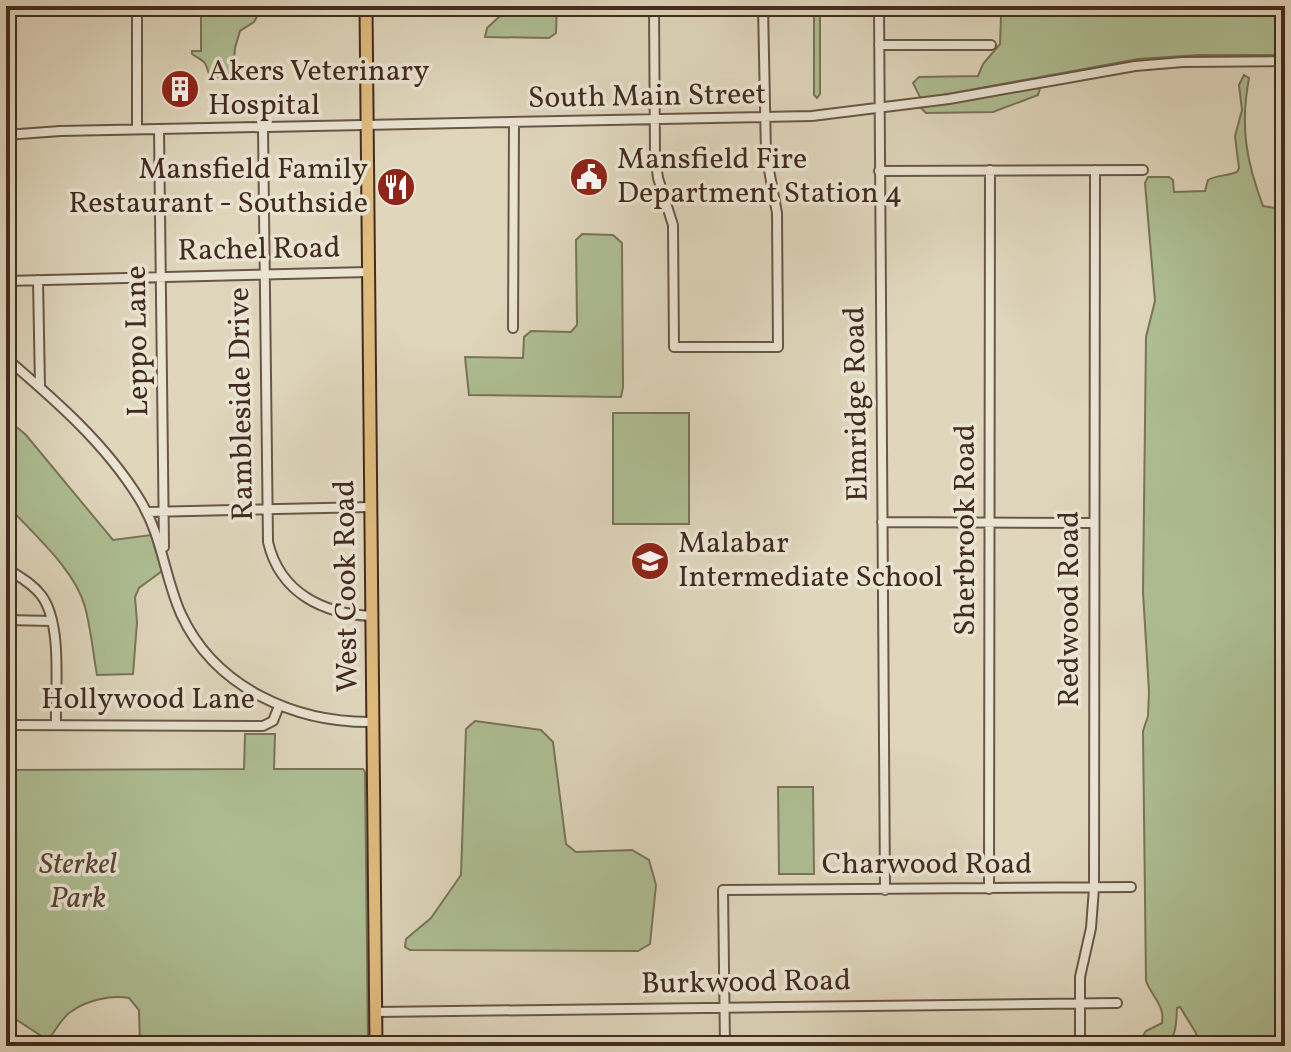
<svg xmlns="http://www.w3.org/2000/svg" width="1291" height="1052" viewBox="0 0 1291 1052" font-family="Vollkorn,serif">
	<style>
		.green { fill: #aebe93; stroke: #79745a; stroke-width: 2 }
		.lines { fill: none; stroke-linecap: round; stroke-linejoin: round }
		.minor-casing { stroke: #6b5647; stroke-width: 12 }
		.major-casing { stroke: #442b20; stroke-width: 15 }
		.minor { stroke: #eae4d3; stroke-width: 8 }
		.major { stroke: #e0bb7e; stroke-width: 11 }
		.labels { text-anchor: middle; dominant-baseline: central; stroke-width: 7; stroke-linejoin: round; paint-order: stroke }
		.poi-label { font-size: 30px; fill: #442b20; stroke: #eae4d3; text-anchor: start }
		.street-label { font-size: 30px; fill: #442b20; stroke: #eae4d3 }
		.park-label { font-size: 30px; font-style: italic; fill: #594837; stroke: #eae4d3 }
	</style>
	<rect width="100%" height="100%" fill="#dfd6bc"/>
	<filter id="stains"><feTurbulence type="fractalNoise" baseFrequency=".0025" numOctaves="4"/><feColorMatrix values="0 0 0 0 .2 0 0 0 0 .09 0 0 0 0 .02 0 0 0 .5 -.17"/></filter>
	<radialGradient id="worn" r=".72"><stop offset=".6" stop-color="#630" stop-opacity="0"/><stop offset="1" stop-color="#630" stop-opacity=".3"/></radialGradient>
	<path class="green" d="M201,6H263L254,22L240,31L235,48L233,71L220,78L210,77C204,59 207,64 192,54V51H201Z
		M501,6H557L556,33L549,38L485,37L487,28L501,15Z
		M814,6H820V94L817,98L814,95Z
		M939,6H1285V55H1198L1138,59L921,99L913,83L919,77L978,76L983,64L1000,44L1001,16L998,13L941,11Z
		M1244,75L1249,78C1240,126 1246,161 1263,206L1280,209L1285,189V1046H1197L1196,1033L1180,1007L1177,1008C1176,1024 1177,1032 1167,1046H1147L1142,1037L1146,1031L1162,1023C1165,1005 1152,997 1146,981L1143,731L1148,716L1149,692L1143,592L1146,337L1155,301L1145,183L1148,177H1169L1173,180L1174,192L1205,191L1208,180C1216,175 1228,176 1237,172L1239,168L1235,136L1242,110L1239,85Z
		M1041,85L1038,95L993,112L926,113L920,107Z
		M582,234L613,235L622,243L623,387L621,397L469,395L465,357L523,358L524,337L531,331L571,332L577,325L576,240Z
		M613,413H689V524H613Z
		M6,418L26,435L113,540L151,535L162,571L139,588L135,597L137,622L133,674L97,675C93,653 91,629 85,607C75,569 32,533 6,504Z
		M475,721L541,730L553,742L566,844L576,852L632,850L649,860L656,885L650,944L638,951L410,950L405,947L406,939L431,918L461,875L466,729Z
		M245,734H275L274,769H363L365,772L368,1046H140L139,1010L129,998C111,995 87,1000 72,1011C63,1016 57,1028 51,1036L43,1037L6,1013V770L244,769Z
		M778,787H813L814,874H779Z"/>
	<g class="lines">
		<defs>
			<path id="minor" d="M137,6V129
				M654,6L655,156L658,178L673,225L674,347H778L777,213L766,154L763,6
				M879,6L885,890
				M879,45H991
				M263,127L268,542C280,593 323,614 372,616
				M159,129L164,547
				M6,135L60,131L812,116L949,99L1135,66L1183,62L1285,61
				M879,171L1143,170
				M38,280L40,387
				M6,281L368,272
				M513,328L514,124
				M6,358C55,400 106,444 140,500C163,538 164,576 181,614C215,688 295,723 373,722
				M147,512L371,507
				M882,522L1094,523
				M6,568C18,576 32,583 41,595C63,623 55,690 56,725
				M6,620L52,621
				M6,725L263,726L273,721L279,706
				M989,889L990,170
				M376,1012L1117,1003
				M725,1046L723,890L1131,887
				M1080,1046V977L1091,928L1094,888L1095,170"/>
			<path id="major" d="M366,6L376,1046"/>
		</defs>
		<use href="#minor" class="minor-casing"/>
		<use href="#major" class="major-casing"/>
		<use href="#minor" class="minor"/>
		<use href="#major" class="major"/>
	</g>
	<defs>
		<symbol id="building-disc" viewBox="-11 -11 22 22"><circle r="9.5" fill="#8f2418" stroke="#eae4d3"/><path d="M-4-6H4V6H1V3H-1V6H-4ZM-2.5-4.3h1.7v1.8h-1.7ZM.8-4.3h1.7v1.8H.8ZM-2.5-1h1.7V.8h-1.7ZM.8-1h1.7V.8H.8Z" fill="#fff"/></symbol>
		<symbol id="civic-disc" viewBox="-11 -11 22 22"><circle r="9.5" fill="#8f2418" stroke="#eae4d3"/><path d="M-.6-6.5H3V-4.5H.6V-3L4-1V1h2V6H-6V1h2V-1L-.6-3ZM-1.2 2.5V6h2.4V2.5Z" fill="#fff"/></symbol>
		<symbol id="restaurant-disc" viewBox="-11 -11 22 22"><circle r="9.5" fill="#8f2418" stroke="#eae4d3"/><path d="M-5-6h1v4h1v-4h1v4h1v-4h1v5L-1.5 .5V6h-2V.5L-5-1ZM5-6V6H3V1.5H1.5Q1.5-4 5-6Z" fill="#fff"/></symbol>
		<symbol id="school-disc" viewBox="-11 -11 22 22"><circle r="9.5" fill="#8f2418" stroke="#eae4d3"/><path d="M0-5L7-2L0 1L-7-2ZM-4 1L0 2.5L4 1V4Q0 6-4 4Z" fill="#fff"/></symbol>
	</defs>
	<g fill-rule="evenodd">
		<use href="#building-disc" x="158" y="67" width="44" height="44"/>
		<use href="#civic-disc" x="567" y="155" width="44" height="44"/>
		<use href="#restaurant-disc" x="374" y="165" width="44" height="44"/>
		<use href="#school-disc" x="628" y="539" width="44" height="44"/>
	</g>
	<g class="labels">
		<g class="poi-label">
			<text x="208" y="72">Akers Veterinary<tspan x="208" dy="34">Hospital</tspan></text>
			<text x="617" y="160">Mansfield Fire<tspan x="617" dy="34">Department Station 4</tspan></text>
			<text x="368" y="170" text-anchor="end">Mansfield Family<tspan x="368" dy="34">Restaurant - Southside</tspan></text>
			<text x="678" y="544">Malabar<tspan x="678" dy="34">Intermediate School</tspan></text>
		</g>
		<g class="street-label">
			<text transform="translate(647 97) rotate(-1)">South Main Street</text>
			<text transform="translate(259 250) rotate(-1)">Rachel Road</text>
			<text transform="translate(138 341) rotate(-91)">Leppo Lane</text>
			<text transform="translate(242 404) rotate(-91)">Rambleside Drive</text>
			<text transform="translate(857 404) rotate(-91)">Elmridge Road</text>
			<text transform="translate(966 530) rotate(-90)">Sherbrook Road</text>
			<text transform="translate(347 586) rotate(-91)">West Cook Road</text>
			<text transform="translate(1070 609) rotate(-90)">Redwood Road</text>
			<text x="148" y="700">Hollywood Lane</text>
			<text x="927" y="865">Charwood Road</text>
			<text transform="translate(746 983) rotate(-1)">Burkwood Road</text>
		</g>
		<g class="park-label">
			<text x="78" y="865">Sterkel<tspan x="78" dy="34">Park</tspan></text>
		</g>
	</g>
	<rect width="1291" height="1052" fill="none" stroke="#dfd6bc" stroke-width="32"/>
	<rect x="8" y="8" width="1275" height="1036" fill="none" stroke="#442b20" stroke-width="4"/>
	<rect x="16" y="16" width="1259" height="1020" fill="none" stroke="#442b20" stroke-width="2"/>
	<rect width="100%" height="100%" filter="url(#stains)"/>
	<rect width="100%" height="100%" fill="url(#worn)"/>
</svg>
